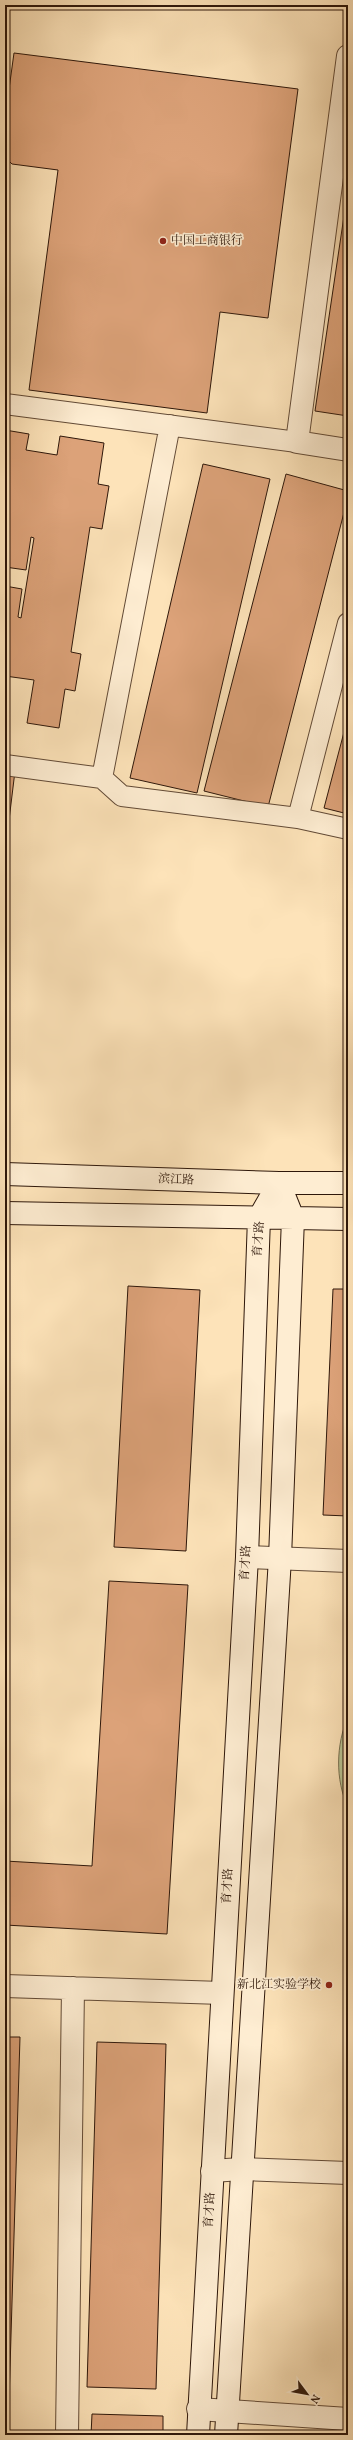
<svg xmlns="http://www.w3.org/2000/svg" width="353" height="2440" viewBox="0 0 353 2440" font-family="Vollkorn,'Noto Serif SC',serif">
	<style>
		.green { fill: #b9c594; stroke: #746e4f }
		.building { fill: #dca279; stroke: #2e170a }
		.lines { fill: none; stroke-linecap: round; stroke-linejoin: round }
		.lane-casing { stroke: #624a36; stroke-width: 22 }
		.street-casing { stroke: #624a36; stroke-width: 24 }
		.secondary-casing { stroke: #2e170a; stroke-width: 24 }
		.lane { stroke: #feedd2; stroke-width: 20 }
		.street { stroke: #feedd2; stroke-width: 22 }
		.secondary { stroke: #feedd2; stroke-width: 22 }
		.poi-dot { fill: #8f2418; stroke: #feedd2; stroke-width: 1.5 }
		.labels { text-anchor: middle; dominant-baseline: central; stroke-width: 3.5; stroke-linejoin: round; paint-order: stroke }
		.poi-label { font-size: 12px; fill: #2e170a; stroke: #feedd2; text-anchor: start }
		.street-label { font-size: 12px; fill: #2e170a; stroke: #feedd2 }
	</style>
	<rect width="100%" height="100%" fill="#fde3b9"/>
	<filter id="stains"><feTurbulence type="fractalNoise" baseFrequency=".005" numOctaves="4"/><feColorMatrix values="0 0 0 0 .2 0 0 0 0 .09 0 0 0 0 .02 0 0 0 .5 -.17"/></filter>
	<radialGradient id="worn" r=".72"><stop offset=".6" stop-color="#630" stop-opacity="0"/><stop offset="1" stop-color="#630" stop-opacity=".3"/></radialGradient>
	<path class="green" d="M348,1717V1807C335,1780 336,1744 348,1717Z"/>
	<path class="building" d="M14,53L298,89L268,318L220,312L207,413L29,390L58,170L12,164L5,157V118Z
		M348,189V416L315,411Z
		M5,430L29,434L26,450L57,455L60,436L104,443L98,484L109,486L102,529L90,527L71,652L81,654L75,691L65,689L59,728L27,723L34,680L5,676V586L22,589L18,617L21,618L34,538L31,537L26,570L5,567Z
		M203,464L270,479L197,793L130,778Z
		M286,474L348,491V497L268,807L204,791Z
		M348,717V814L324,808Z
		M5,770L15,771L5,853Z
		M128,1286L200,1290L186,1551L114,1547Z
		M333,1289H348V1516L323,1515Z
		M109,1581L188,1585L167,1934L5,1925V1861L92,1866Z
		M5,2037H20L8,2435H5Z
		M97,2042L166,2044L156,2389L87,2387Z
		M92,2414L163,2416V2435H91Z"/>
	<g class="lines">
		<defs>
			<path id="lane" d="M5,404L297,442
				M5,765L102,778L122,796L298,818L348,829
				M102,778L170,425
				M298,818L348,623"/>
			<path id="street" d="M348,56L297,442L348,450
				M247,1557L348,1561
				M5,1986L222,1993
				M212,2171L241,2169L348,2173
				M198,2409L348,2419
				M67,2435L73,1988"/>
			<path id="secondary" d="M5,1174L279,1183H348
				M5,1213L348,1219
				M198,2435L247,1557L259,1218L279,1183
				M226,2435L280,1558L293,1218L279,1183"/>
		</defs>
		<use href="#lane" class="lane-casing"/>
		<use href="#street" class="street-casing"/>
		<use href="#secondary" class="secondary-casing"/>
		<use href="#lane" class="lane"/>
		<use href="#street" class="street"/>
		<use href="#secondary" class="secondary"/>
	</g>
	<g class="poi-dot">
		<circle cx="163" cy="241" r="4"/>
		<circle cx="329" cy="1985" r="4"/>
	</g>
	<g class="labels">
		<g class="poi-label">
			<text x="171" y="241">中国工商银行</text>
			<text x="321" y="1985" text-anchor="end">新北江实验学校</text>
		</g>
		<g class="street-label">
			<text transform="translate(176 1180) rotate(2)">滨江路</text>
			<text transform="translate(259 1239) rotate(-86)">育才路</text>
			<text transform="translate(246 1563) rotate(-87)">育才路</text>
			<text transform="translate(228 1886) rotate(-87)">育才路</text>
			<text transform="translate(210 2210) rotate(-87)">育才路</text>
		</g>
	</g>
	<rect width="353" height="2440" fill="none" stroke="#fde3b9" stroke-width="20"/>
	<rect x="6" y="6" width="341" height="2428" fill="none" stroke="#2e170a" stroke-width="2"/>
	<rect x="10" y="10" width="333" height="2420" fill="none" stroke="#2e170a"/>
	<g transform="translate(307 2394) rotate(122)" stroke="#feedd2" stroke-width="3" paint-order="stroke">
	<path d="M0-3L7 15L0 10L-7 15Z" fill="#2e170a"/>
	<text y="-6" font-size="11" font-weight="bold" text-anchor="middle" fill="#2e170a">N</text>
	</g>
	<rect width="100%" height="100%" filter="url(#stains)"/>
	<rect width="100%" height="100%" fill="url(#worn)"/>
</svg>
